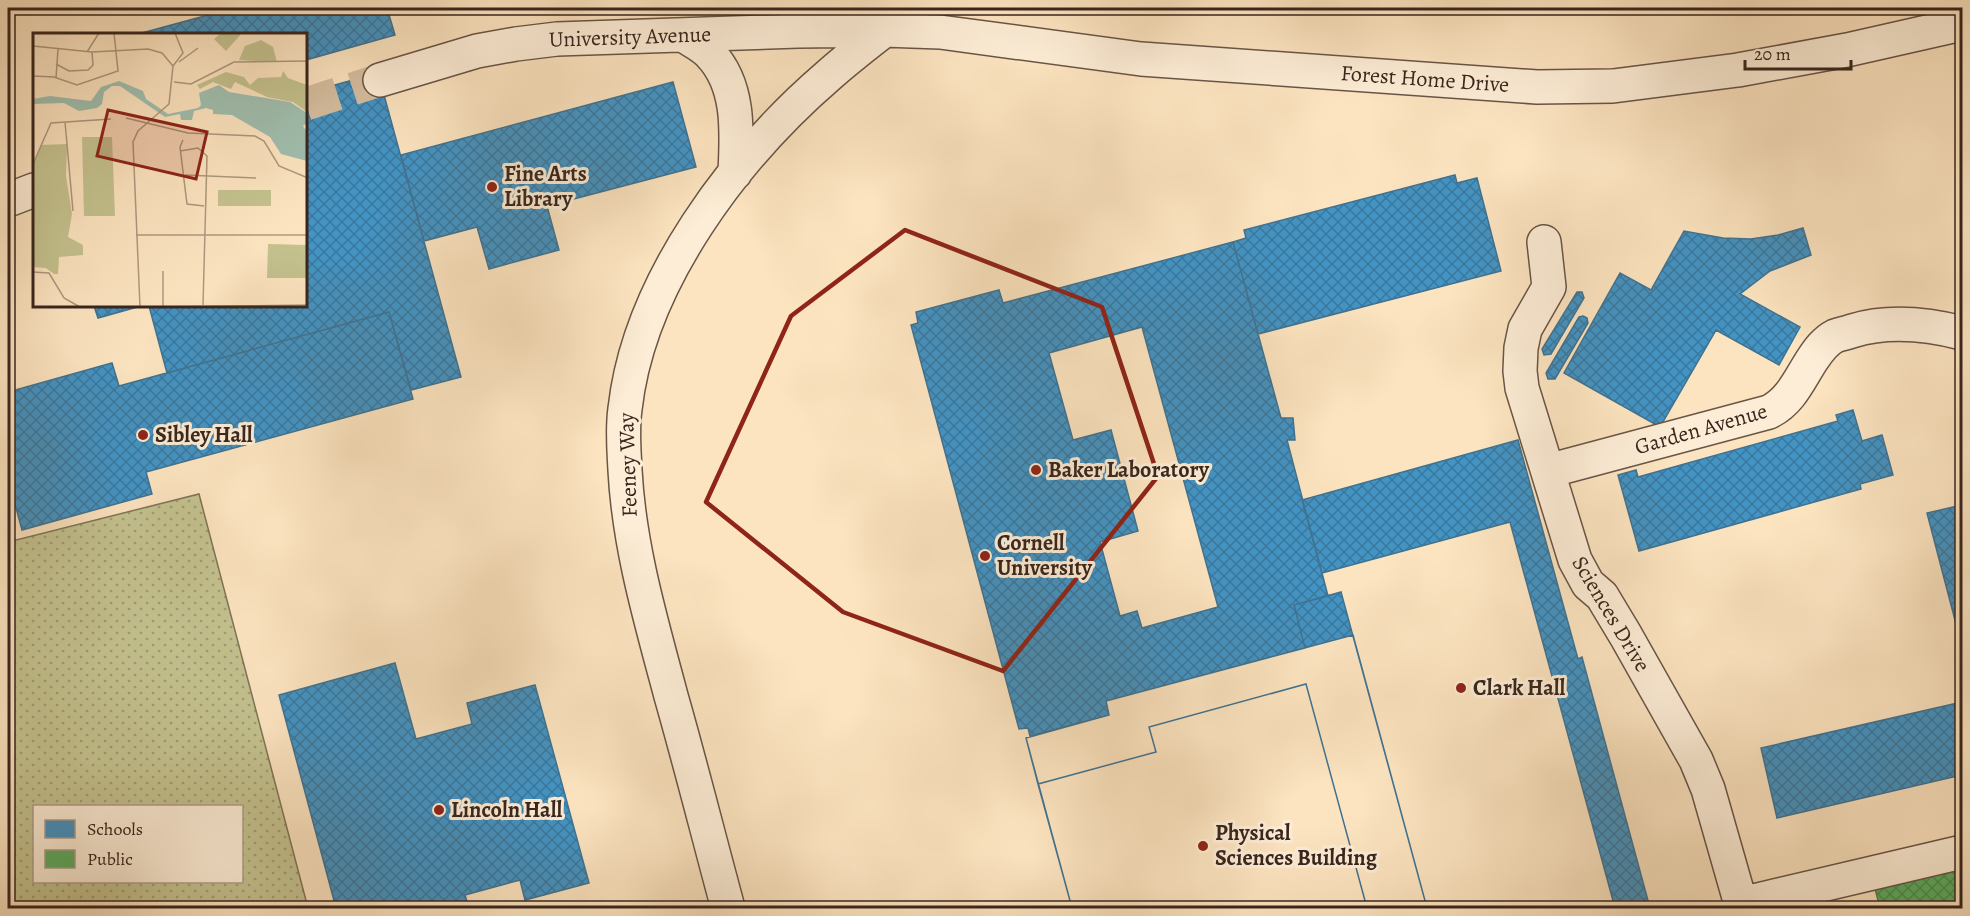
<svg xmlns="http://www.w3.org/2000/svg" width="1970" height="916" viewBox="0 0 1970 916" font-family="Alegreya,serif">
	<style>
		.grass { fill: url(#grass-dots); stroke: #7e7456; stroke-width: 1.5; fill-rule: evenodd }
		.schools { fill: url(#schools-cross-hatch); stroke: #407291; stroke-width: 1.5; fill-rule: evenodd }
		.public { fill: url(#public-cross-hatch); stroke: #50854d; stroke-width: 1.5 }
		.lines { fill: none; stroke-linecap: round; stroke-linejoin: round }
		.minor-tunnel { stroke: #d5be9f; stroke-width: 33; stroke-dasharray: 33 16; stroke-linecap: butt }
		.minor-casing { stroke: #695546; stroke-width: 36 }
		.minor { stroke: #fdedd6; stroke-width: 33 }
		.marked { fill: none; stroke: #8f2418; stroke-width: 4.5; stroke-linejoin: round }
		.poi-dot { fill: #8f2418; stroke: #fdedd6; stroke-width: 2 }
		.labels { text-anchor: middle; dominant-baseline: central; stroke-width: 6; stroke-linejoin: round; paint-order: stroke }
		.street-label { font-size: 22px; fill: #38251d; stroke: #fdedd6 }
		.poi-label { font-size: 22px; font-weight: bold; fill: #38251d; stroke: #fdedd6; text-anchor: start }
		.inset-road { fill: none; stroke: #ae987f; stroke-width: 1.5 }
		.view { fill: #8f2418; fill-opacity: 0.15; stroke: #8f2418; stroke-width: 3 }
		.inset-edge { fill: none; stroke: #38251d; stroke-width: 3 }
	</style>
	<defs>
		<pattern id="grass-dots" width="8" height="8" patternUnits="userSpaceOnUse" patternTransform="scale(1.5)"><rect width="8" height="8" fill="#c4c28f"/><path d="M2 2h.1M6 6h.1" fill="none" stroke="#a09d74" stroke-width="1.8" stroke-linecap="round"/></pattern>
		<pattern id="schools-cross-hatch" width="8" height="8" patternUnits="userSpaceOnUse" patternTransform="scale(1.5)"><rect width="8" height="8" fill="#4393c3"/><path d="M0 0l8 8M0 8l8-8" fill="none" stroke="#39789e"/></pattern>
		<pattern id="public-cross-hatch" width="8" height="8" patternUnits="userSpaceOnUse" patternTransform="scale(1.5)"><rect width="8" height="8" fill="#5aae61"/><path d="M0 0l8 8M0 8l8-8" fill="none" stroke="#4b8d4f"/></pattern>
	</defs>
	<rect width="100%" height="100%" fill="#fce4c0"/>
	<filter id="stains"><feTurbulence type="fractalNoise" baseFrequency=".00333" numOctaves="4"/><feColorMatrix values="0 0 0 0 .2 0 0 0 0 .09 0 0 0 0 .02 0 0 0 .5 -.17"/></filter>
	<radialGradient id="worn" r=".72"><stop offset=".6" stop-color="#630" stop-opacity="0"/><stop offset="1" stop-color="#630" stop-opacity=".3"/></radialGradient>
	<path class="grass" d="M199,494L308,908H8V542ZM34,806H242V882H34Z"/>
	<path class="schools" d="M234,8H387L395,35L306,60V34H138Z
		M378,73L461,377L411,390L389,312L167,373L149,306H306V93Z
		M673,82L696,167L547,206L559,250L489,269L477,227L424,241L401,155Z
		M1455,175L1457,183L1477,178L1501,271L1258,334L1233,242L1246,238L1244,230Z
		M1803,228L1811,255L1770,271L1740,294L1800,327L1779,365L1716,330L1660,427L1564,373L1620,273L1651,290L1684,231L1723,238L1751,239L1778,235Z
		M1233,242L1281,418H1293L1295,440H1287L1328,596L1294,605L1305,648L1106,701L1109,715L1030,736L1028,728L1019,729L911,325L918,323L916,312L999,290L1003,303ZM1142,327L1218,607L1142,628L1137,611L1120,616L1100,542L1138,531L1111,430L1073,440L1049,353Z
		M1577,292H1582L1584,298L1551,354L1544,355L1542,349Z
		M94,306H141L98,318Z
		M389,312L413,399L146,472L152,494L22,530L15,504L8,506V392L112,363L119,386Z
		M1583,316L1587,318L1588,323L1555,379H1548L1546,373L1579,317Z
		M1853,410L1862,441L1882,435L1893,475L1860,484L1861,489L1639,551L1618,475L1636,470L1638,477L1838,421L1836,415Z
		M1518,440L1578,659L1582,657L1650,908H1427L1341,592L1328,596L1302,500Z
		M1962,505V647L1927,513Z
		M1510,522L1615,908H1427L1341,592L1328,596L1322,573Z
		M1341,592L1427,908H1367L1306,684L1149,727L1156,752L1038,784L1026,738L1109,715L1106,701L1305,648L1294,605Z
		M1353,635L1427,908H1072L1026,738L1109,715L1106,701Z
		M395,663L416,739L472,724L467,703L535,685L589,883L525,900L520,880L465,895L469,908H336L279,695Z
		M1306,684L1367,908H1072L1038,784L1156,752L1149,727Z
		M1962,702V775L1777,818L1761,748Z"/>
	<path class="public" d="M1962,866V908H1880L1873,881Z"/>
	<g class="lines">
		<path class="minor-tunnel" d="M306,104L380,80"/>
		<defs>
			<path id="minor" d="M683,35C692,41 703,46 710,54C740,85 737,132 735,173
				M380,80L477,51L516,44L557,39L798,31L884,30L940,32L1141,59L1537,87L1613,86L1738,70L1847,50L1962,24
				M8,200L34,190
				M1544,242L1549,287L1525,329L1521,348L1520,371L1522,388L1575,560L1588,584L1602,596L1626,636L1696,760L1708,789L1742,908
				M1548,471L1769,412C1791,401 1799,380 1812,360C1818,351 1825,341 1835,336C1840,334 1847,333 1852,331C1888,320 1927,324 1962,333
				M1741,904L1962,852
				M728,908C709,838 691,766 671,696C651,621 629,547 625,470C624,450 622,429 625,409C639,282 735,156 829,75C856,51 885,30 913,8"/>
		</defs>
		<use href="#minor" class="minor-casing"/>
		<use href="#minor" class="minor"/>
	</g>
	<path class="marked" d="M905,230L1102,307L1158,476L1003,671L843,612L706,502L791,316Z"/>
	<g class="poi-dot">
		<circle cx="492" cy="187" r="6"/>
		<circle cx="143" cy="435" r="6"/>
		<circle cx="1036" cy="470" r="6"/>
		<circle cx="985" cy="556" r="6"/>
		<circle cx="1461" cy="688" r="6"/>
		<circle cx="439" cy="810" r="6"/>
		<circle cx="1203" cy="846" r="6"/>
	</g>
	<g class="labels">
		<g class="street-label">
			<text transform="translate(630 37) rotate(-2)">University Avenue</text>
			<text transform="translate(1425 79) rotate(4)">Forest Home Drive</text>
			<text transform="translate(1701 429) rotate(-16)">Garden Avenue</text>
			<text transform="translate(628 465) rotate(-92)">Feeney Way</text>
			<text transform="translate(1611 614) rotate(59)">Sciences Drive</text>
		</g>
		<g class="poi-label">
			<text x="504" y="174">Fine Arts<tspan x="504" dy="25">Library</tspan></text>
			<text x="155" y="435">Sibley Hall</text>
			<text x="1048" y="470">Baker Laboratory</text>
			<text x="997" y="543">Cornell<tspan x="997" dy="25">University</tspan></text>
			<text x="1473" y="688">Clark Hall</text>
			<text x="451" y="810">Lincoln Hall</text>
			<text x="1215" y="833">Physical<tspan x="1215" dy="25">Sciences Building</tspan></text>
		</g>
	</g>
	<g transform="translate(33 33)">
		<rect width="274" height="274" fill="#fce4c0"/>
		<path d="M188,0H209L193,18L181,6ZM49,104H79L82,183H51ZM34,111L33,143L39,181L35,204L50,212V222L26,224L25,241H21L13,235L0,234V132L8,112ZM185,157H238V173H185Z" fill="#c4c28f"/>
		<path d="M250,38L255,45L274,52V79L260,69L234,64L202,49L198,56L180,49L167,56L164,52L193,39L211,44L217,52L225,45L248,44Z" fill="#c4c28f"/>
		<path d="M228,7L240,14L244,29L206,27L212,13Z" fill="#c4c28f"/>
		<path d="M235,211L274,212V245H234Z" fill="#c4c28f"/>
		<path d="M86,48L110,58L113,66L135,81L165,75L168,72L166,60L186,52L196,59L257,69L274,80V90L270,93L274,99V128L248,121L237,104L199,82L180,81V77L173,75L161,78L159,87H148L147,81L132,84L87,53H79L71,59L69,71L64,75L46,78L31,70L0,71V66L17,63L58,68L68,54Z" fill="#a0bfaf"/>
		<path class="inset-road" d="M0,13L59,19L115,16L129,20L140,33L136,71L105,98L100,109L107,274M54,19L66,0M146,29L165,15M23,31L36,38L55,37L60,32L59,19M140,33L150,20L142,0M0,43L21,44L44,52L85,38L81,0M23,45L25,16M141,49L158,51L201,29L275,28M93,85L155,100L222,103L231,108L246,133L275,145M32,89L40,178M150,107L147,114L154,171L171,173M147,118L165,115L174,123L170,272M0,131L18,90L78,86M152,142L223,145M103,202H275M130,238V274M0,239L16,240L31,265L47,274M121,274L275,272"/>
		<path class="view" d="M75,77L174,99L163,146L64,123Z"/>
		<rect width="274" height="274" class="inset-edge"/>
	</g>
	<rect width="1970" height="916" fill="none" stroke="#fce4c0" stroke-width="30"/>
	<rect x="9" y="9" width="1952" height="898" fill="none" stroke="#38251d" stroke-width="3"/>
	<rect x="15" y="15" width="1940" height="886" fill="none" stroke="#38251d" stroke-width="1.5"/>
	<rect x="33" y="805" width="210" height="78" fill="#fdedd6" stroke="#ae9d8c" stroke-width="1.5"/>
	<rect x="45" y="820" width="30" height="18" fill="#4393c3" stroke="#ae9d8c" stroke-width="1.5"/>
	<text x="87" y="835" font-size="18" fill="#38251d">Schools</text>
	<rect x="45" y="850" width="30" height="18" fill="#5aae61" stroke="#ae9d8c" stroke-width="1.5"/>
	<text x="87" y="865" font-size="18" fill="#38251d">Public</text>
	<path d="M1745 60v9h106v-9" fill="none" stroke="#38251d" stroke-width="3"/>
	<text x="1754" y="60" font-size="18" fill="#38251d" stroke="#fdedd6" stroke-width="4.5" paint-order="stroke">20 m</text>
	<rect width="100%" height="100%" filter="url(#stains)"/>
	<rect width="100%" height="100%" fill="url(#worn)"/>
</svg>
